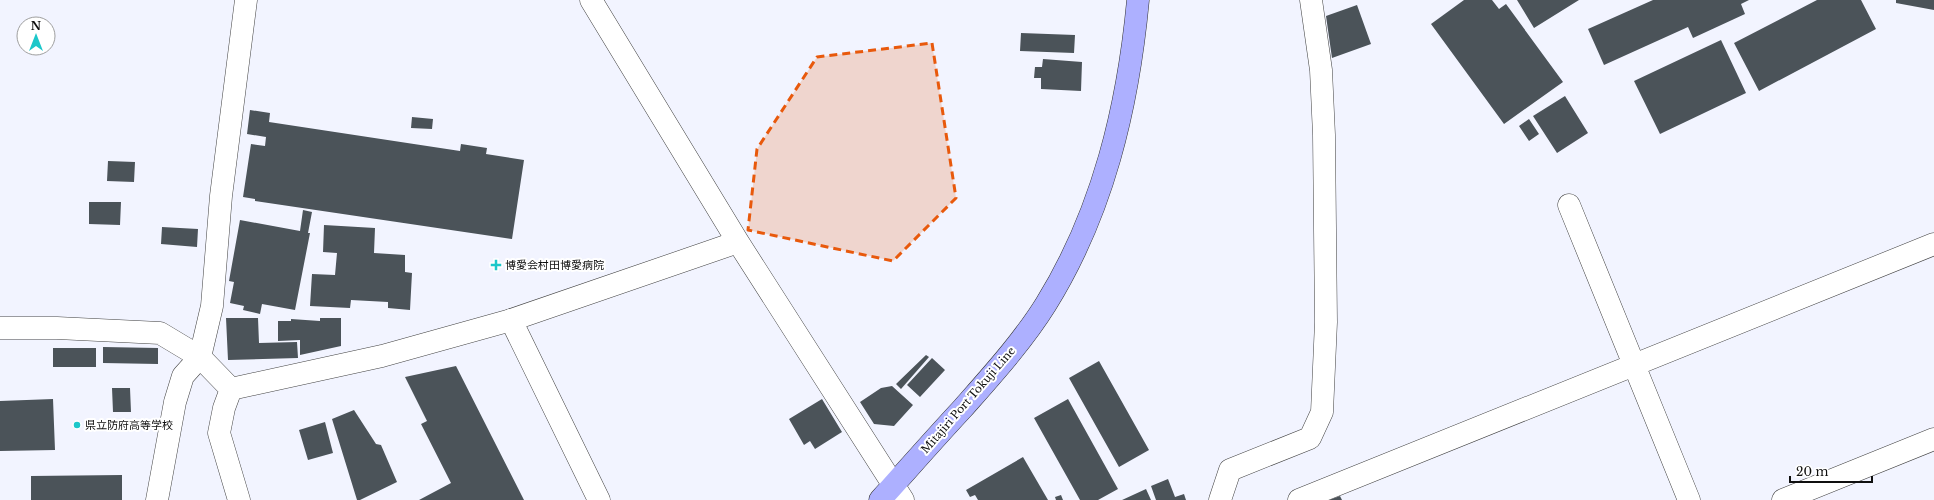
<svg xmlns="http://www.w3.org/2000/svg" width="1934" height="500" viewBox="0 0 1934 500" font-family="'Libre Baskerville','Noto Sans JP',serif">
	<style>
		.building { fill: #4b5359 }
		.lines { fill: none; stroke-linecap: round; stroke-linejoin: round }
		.minor-casing { stroke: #424242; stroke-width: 23 }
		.tertiary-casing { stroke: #424242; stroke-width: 23 }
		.secondary-casing { stroke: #313131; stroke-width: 23 }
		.minor { stroke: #fff; stroke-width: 22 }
		.tertiary { stroke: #fff; stroke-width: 22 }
		.secondary { stroke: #adb0ff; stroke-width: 22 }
		.marked { fill: #e8590c; fill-opacity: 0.2; stroke: #e8590c; stroke-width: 3; stroke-dasharray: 8 5; stroke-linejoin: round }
		.poi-dot { fill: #1cc7ca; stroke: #fff; stroke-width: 1.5 }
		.labels { text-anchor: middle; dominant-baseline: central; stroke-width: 4; stroke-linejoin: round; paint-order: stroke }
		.poi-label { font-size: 11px; fill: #0f0f0f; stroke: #fff; text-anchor: start }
		.street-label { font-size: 11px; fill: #0f0f0f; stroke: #fff }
	</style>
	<rect width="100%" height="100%" fill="#f2f4ff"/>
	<path class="building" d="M1464,0H1492L1499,9L1506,4L1563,82L1504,124L1431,24Z
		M1517,0H1579L1534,28Z
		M1653,0H1749L1741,4L1745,14L1693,38L1688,27L1604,65L1588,29Z
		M1817,0H1861L1876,29L1759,91L1734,43Z
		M1896,0H1934V10L1896,3Z
		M1357,5L1371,44L1332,58L1326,16Z
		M1021,33L1075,35L1074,53L1020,51Z
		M1721,40L1746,93L1660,134L1634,81Z
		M1043,59L1082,62L1081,91L1041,89V78H1034L1035,67H1042Z
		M1565,96L1588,133L1557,153L1533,116Z
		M250,110L270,113L269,122L460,151L461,144L487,148L486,154L524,160L512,239L255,201V199L243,197L251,144L265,146L266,137L247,134Z
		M412,117L433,119L432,129L411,128Z
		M1529,119L1539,134L1529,141L1519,126Z
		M108,161L135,162L134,182L107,181Z
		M89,202H121L120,225L89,224Z
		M303,210L312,212L308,233H310L295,310L262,304L260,314L243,310L244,306L230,303L234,282L229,281L240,220L300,231Z
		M324,225L375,228L374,253L405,255V272L412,273L410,310L388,308V302L351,300L350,308L310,306L312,274L335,275L337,253L323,252Z
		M162,227L198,229L197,247L161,244Z
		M226,318H258L259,343L297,342L298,358L228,360Z
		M320,318H341V346L300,355V340L278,341V321H291V319L320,321Z
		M103,347L158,348V364L103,363Z
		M53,348H96V367H53Z
		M926,355L929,357L901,389L896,384Z
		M932,358L945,370L920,397L907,385Z
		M1099,361L1149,450L1119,467L1069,378Z
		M456,366L524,500H419L451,483L421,424L427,421L405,377Z
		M892,386L913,405L894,426L874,424L860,402L881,388Z
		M112,388H130L131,412H113Z
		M53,399L55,450L0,451V401Z
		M822,399L842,432L815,449L810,441L804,445L789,419Z
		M1068,399L1118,489L1098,500H1080L1034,418Z
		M354,410L376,444L381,445L397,482L360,500H357L332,419Z
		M325,422L333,453L308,460L299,430Z
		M1023,457L1048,500H978L975,495L970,497L966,490Z
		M122,475V500H31V476Z
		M1168,479L1175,497L1184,494L1186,500H1156L1151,486Z
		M1146,489L1151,500H1122Z
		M1061,495L1063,500H1056L1055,497Z
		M1340,496L1342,500H1329Z"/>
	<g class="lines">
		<defs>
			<path id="minor" d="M591,0L738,242L903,500
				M1569,205L1689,500
				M0,328H57L160,333L200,357L231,389L382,356L511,320L738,242
				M231,389L224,408L219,433L239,500
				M157,500L175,402L183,376L200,357L212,306L221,196L246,0
				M1220,500L1230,470L1310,438L1322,412L1326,322L1324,135L1321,70L1311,0
				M1299,500L1934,244
				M1783,500L1934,439"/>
			<path id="tertiary" d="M511,320L599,500"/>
			<path id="secondary" d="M880,500C908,469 935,438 963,408C992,375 1023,341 1046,304C1103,212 1128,107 1138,0"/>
		</defs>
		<use href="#minor" class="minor-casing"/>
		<use href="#tertiary" class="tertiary-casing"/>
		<use href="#secondary" class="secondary-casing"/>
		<use href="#minor" class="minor"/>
		<use href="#tertiary" class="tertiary"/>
		<use href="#secondary" class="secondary"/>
	</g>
	<path class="marked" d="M932,43L956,198L893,261L748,230L757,149L817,57Z"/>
	<g class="poi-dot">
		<path d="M494 259h4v4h4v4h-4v4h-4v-4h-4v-4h4z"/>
		<circle cx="77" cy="425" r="4"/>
	</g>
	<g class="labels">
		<g class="poi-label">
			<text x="505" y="265">博愛会村田博愛病院</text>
			<text x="85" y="425">県立防府高等学校</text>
		</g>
		<g class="street-label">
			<text transform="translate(968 400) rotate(-49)">Mitajiri Port Tokuji Line</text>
		</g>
	</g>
	<g transform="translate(36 36)"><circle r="19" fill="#ffffff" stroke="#9f9f9f"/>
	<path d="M0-3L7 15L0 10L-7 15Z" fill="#1cc7ca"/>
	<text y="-6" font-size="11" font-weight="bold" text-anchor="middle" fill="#0f0f0f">N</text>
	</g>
	<path d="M1790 476v6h82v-6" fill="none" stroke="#0f0f0f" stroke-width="2"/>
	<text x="1796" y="476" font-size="12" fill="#0f0f0f" stroke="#ffffff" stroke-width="3" paint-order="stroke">20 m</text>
</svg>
